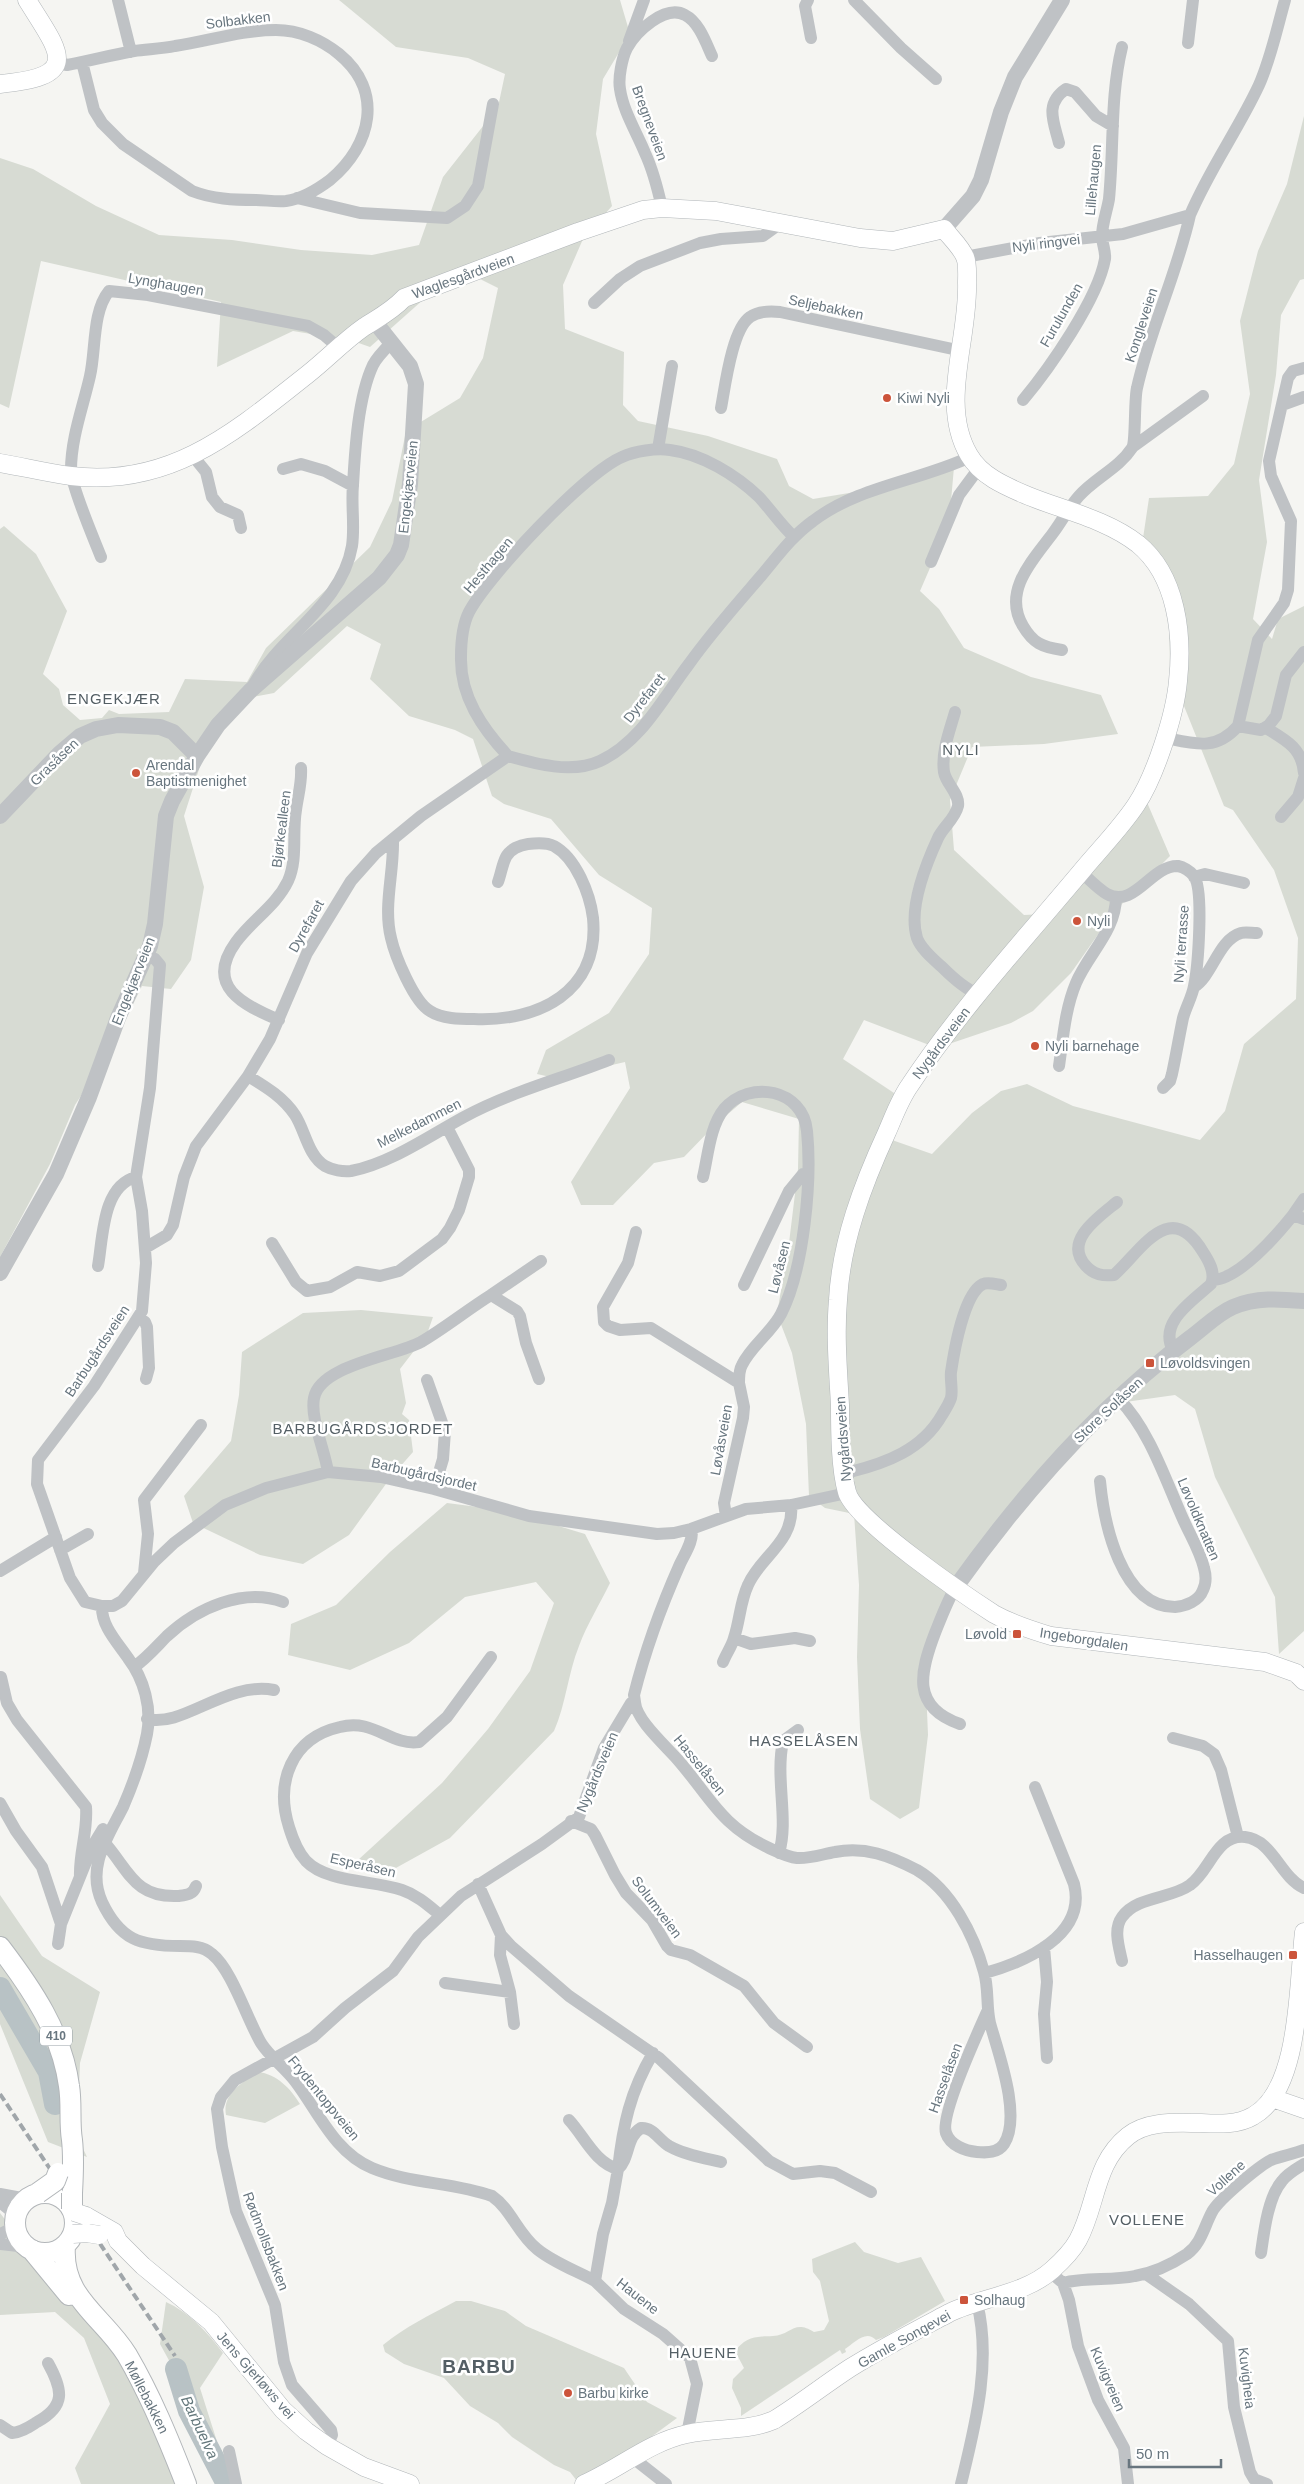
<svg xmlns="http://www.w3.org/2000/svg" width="1304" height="2484" viewBox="0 0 1304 2484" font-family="Arial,sans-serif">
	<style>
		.green { fill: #d7dbd3 }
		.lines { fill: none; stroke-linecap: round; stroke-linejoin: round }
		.river { stroke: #b8c2c5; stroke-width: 22 }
		.secondary-casing { stroke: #b1b6b9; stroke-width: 19 }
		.primary-casing { stroke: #b2b6b9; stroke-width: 22 }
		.minor { stroke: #bfc2c5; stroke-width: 12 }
		.tertiary { stroke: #bfc2c5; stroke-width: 16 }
		.secondary { stroke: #fff; stroke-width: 18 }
		.primary { stroke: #fff; stroke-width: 20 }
		.rail { stroke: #a0a6aa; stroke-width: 4; stroke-dasharray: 8 4; stroke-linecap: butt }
		.secondary-bridge-casing { stroke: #b1b6b9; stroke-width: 19; stroke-linecap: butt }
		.primary-bridge-casing { stroke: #b2b6b9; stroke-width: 22; stroke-linecap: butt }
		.secondary-bridge { stroke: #fff; stroke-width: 18 }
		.primary-bridge { stroke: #fff; stroke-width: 20 }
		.poi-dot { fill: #cc543b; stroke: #fff; stroke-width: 2 }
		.labels { text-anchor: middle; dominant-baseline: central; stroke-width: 5; stroke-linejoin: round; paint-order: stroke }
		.shield { fill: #fff; stroke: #959fa5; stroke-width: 1 }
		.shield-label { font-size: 12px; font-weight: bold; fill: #68767f }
		.street-label { font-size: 14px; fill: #68767f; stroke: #fff }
		.poi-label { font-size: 14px; fill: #68767f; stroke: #fff; text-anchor: start }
		.neighbourhood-label { font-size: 15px; letter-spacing: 1px; fill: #545f65; stroke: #fff }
		.water-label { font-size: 15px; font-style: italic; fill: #63777b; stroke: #fff }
		.district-label { font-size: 19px; font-weight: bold; letter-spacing: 1px; fill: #545f65; stroke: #fff }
	</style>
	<rect width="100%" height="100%" fill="#f5f5f2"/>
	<path class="green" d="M339,0H620L630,34L603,79L596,134L612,206L583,239L563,285L565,329L624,352L623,405L638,421L708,436L777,459L789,486L813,499L885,487L954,467L949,524L920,591L939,609L964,648L1031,677L1101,695L1118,734L1044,744L972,747L950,800L954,850L1024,915L1043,914L1143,793L1170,856L1113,913L1071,973L1033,1011L1011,1023L937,1048L864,1020L843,1059L903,1099L892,1140L932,1154L972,1113L1001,1091L1027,1084L1073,1106L1200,1140L1225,1111L1244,1044L1296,999L1298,938L1274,870L1233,810L1224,806L1170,671L1169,608L1142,545L1149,498L1208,496L1234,464L1250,394L1240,321L1258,251L1287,184L1304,116V279L1300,280L1281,315L1276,375L1259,480L1267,542L1253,619L1272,639L1278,619L1304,606V1631L1279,1654L1275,1597L1215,1477L1195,1409L1175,1395L1104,1405L964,1571L936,1637L926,1687L928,1735L919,1808L900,1819L870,1799L860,1729L857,1657L859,1585L854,1514L825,1508L809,1496L806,1424L792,1353L777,1314L789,1243L798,1169L799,1119L742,1102L714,1126L684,1157L654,1163L613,1205H581L571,1182L630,1088L625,1062L555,1078L537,1074L546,1050L609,1013L649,954L652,908L599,875L551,819L504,804L492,796L473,739L455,730L409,716L370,679L381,644L347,626L274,693L241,699L202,760L184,816L204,887L191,960L171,989L142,986L110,1051L75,1105L50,1164L0,1257V529L4,526L36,554L67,611L43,674L59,689L63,705L80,720L102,718L109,710L119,714L169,712L185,679L247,682L266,648L370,547L392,501L406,431L460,398L483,358L498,288L476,277L424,299L370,347L353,341L293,331L217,367L221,302L41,261L9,408L0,404V158L33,169L96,206L159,235L232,240L301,250L372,255L419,245L443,177L498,107L505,74L468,58L396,47Z
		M361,1310L433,1317L427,1334L400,1369L406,1403L402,1414L409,1420L413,1452L391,1477L349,1535L303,1564L260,1555L193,1523L184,1496L231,1441L239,1395L242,1352L303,1313Z
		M447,1503L509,1511L585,1534L610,1583C600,1604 587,1624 579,1646C568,1673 566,1704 554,1731L450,1838L385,1874L358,1860L442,1783L488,1729L530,1671L554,1603L536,1582L465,1597L409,1643L350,1670L288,1655L291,1624L336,1605L390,1552Z
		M0,1895L42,1956L100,1992L80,2063L77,2136L87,2157L48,2142L0,2024Z
		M258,2072C277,2074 291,2089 300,2104L265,2123L226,2115C222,2094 243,2082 258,2072Z
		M0,2213L44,2270L93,2319L131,2378L163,2444L176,2484H81L75,2468L110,2404L84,2338L55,2312L0,2315Z
		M855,2242L864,2252L898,2263L921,2257L945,2301L884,2337L876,2340C866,2329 854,2343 845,2349L846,2352L842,2354L840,2350L741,2416V2408L732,2388L733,2379L744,2368L735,2351C748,2335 756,2337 773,2336C791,2335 794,2319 814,2332L824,2330L829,2321L820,2281L813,2272L812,2259Z
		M456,2301H471L505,2311L526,2326L624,2368L647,2402L677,2418L628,2454L577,2481L570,2472L554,2465L512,2437L498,2423L470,2406L444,2378L404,2364L385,2352L383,2345C405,2327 430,2315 456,2301Z
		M166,2302C189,2312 208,2333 223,2353L200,2388L220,2451L214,2449L194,2406L160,2344Z"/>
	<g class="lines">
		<path class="river" d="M0,1988L49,2072L55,2104
			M176,2369L189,2411L227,2484"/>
		<defs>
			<path id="secondary" d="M0,84C83,76 60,53 27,0
				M0,463C24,467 47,473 71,476C171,488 236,431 308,374C327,359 344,341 364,327C378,318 392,311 404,298L578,232L643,210L662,208L716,211L860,238L893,241L944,229C950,237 961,247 965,257C968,264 967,275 967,283C969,339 939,404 969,455C981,476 1005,486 1026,495C1062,510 1106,519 1138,544C1177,576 1183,635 1178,681C1175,715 1155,777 1136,805C1120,829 1098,851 1080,873C1023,941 959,1011 910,1085C900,1099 894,1116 887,1132C863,1184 841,1242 838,1300C835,1334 838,1370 840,1405C840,1430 840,1468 847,1492C854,1520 966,1596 994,1614C1012,1624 1031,1630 1051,1636L1265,1662L1296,1673L1304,1681
				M1272,2098L1304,2109
				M86,2216L114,2232L118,2241L143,2266L211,2322L283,2410L306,2431L327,2446L364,2467L410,2484
				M584,2484C619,2469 649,2442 687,2434C716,2427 746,2432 774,2420C800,2404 824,2385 850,2368C882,2348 915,2331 949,2313C981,2297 1024,2295 1052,2270C1061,2262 1072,2251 1078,2240C1097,2205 1094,2163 1128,2136C1148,2120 1177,2123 1201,2123C1218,2124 1238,2125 1253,2116C1301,2090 1298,1981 1304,1932"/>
			<path id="primary" d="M0,1947C32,1989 62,2033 69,2086C72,2104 69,2122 72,2140C74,2158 73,2175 72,2193
				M15 2223a30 30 0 1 1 60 0a30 30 0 1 1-60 0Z
				M65,2246C61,2298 103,2316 127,2355C151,2396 169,2440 186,2484
				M32,2250L69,2295"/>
		</defs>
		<use href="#secondary" class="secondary-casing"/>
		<use href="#primary" class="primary-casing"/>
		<path class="minor" d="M118,0L131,52
			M808,0L805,6L811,38
			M854,0L901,48L936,79
			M629,41L644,0
			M1188,43L1193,0
			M57,63L67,65C89,61 111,55 134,51C147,49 161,49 175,46C209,41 241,30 276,30C299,30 322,40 339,54C384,91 372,145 330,180C318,189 302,199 286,201C276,202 265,200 256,200C233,200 213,199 192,191L123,144L102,123L94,110L82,62
			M1059,143C1054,122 1044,104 1066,89L1075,92L1096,116L1113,126
			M297,198L360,213L447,218L465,206L478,186L493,104
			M662,208C658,190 653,170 645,153C637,133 623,111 620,89C618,78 622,58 627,48C636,32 665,4 685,15C699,22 706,43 712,56
			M965,257L1040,243L1123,234L1190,215C1210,168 1238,130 1259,85C1271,58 1277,28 1285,0
			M594,303L620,279L640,266L700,243L721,239L763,236L781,223
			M1023,400C1049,369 1098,299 1105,259C1106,251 1102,244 1102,236C1102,224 1107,211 1109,199C1114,148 1110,96 1122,47
			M1282,405L1304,397
			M721,408C725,387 732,329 750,317C758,311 770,311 780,312L962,351
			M1134,446L1203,396
			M658,449L672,366
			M193,456L206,472L212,497L220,507L238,515L241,528
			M283,469L301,464L325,471L353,486
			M101,557C94,539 71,486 71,470C71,438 83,407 90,376C96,350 92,312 109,291L148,295L308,326L324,335L339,348
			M931,562L959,495L979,468
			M1062,650C1042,647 1033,643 1023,626C1002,591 1033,560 1053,533C1062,521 1069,507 1079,496C1095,478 1119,468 1132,448C1136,442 1134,400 1137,388C1150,329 1177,274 1190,215
			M254,684C281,635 342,605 352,546C355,526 351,505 353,485C355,450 358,397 373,365C377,357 385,349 392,342
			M955,712C950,730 941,752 944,772C946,784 960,794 958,806C955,819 943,827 938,838C926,864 908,909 917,938C921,949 933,959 942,967C952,977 965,989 978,994
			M1238,726L1261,730L1269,725L1276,716L1286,675L1304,652
			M1266,728C1286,740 1302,748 1304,773
			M1166,738C1195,744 1216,751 1238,726L1258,640L1284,603L1288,590L1291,521L1271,476L1269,461L1288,378L1293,371L1304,368
			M508,756C482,728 460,696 461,657C461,643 463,624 469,612C488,576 585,473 622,457C635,451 656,448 670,450C702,454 736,475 759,497C771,510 781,525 794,537
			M1281,817L1298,797L1304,778
			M393,840C394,873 383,906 391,938C395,956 414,1002 430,1011C442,1019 460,1019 474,1019C538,1022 600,992 593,918C590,894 576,858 554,846C546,842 536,843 528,844C520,845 510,849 506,857C502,865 501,874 498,882
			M1081,872C1089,879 1098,889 1107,894C1135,909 1151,865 1178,866C1183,867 1190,871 1194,876C1204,890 1198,967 1194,986C1192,997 1186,1007 1183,1018C1179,1037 1176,1056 1172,1074L1170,1081L1163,1088
			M1194,877L1205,874L1244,883
			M146,956L155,959L160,965L150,1088L136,1177L142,1211L146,1263L142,1311L94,1386L38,1460L37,1484L70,1578L85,1602L102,1606C101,1626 118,1643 128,1658C144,1679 152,1708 147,1734C142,1759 133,1784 123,1807C108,1837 86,1867 102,1902C120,1940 140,1946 180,1946C191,1946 203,1946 212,1954C232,1970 247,2019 261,2043C270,2057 284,2067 295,2081C318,2111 334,2152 372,2168C410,2184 453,2182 492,2196C511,2209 518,2234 537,2249C554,2263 577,2271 595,2281
			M1194,987C1213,975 1218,940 1241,933C1245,932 1252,933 1257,933
			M279,1020C243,1005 204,986 236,942C252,920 276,906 288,881C298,859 292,833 296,810C298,795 302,783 301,768
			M1059,1066C1063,1039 1065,1009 1076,983C1088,954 1116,931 1116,897
			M248,1076L270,1039L307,953L351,881L376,853L421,816L508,756C536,764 572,774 600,761C641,742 663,698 689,664C711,633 736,605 761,576C777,557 792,536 813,521C859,486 919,481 970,457
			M703,1177C708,1156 710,1126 724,1109C750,1079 803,1089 807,1131C812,1181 804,1269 781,1314C771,1333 751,1346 742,1365C739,1370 739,1378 739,1383
			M1117,1202C1100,1216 1062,1241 1086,1266C1094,1275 1103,1276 1114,1275C1141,1251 1170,1197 1203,1252C1209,1261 1216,1273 1211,1284C1193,1301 1158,1322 1173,1350
			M1293,1215L1304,1199
			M636,1232L628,1263L603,1307L604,1322L608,1326L620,1330L651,1328L739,1383L744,1407L743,1418L724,1503L726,1516
			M272,1243L296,1282L307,1291L330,1287L357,1272L380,1276L399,1271L442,1239L450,1228L459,1210L469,1177V1170L447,1127
			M145,1248L167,1235L173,1225L184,1177L196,1146L248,1076C266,1087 283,1097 295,1115C305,1130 308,1156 325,1166C332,1170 343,1172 351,1171C391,1163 429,1136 464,1117C510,1092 561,1079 609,1060
			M98,1266C103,1238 102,1186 136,1177
			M1213,1280C1239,1279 1277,1235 1293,1215L1304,1219
			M744,1285L789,1191L803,1174H807
			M491,1295L541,1261
			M139,1318L145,1322L147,1327L149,1368L146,1379
			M427,1380L445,1431L443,1459L434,1489
			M844,1470L850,1472C886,1463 922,1450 942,1415C945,1410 949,1404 951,1398C953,1390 950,1380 951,1372C954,1352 964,1293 983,1284C988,1282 995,1284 1001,1285
			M328,1472C325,1451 310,1418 314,1398C320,1365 395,1356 421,1342C445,1328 467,1310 491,1295L517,1311L520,1316L526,1343L539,1379
			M1100,1481C1104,1523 1121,1607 1175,1607C1186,1606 1199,1601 1203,1590C1206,1584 1206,1575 1204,1568C1200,1551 1190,1535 1183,1519C1165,1479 1150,1431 1119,1399
			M60,1550L88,1534
			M0,1571L56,1537
			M144,1573L148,1534L144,1500L201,1425
			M955,1588C947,1602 941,1618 935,1633C920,1672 911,1707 960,1724
			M102,1606H113L122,1601L154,1562L174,1543L225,1505L266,1488L328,1472L381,1477L434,1489L529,1516L657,1534L674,1533L691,1529L746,1509L791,1505L847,1493
			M734,1638L751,1644L795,1638L810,1641
			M723,1662C726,1654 732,1646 734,1638C740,1620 740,1602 748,1585C760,1557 795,1541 791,1505
			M134,1667C146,1659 157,1646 167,1636C197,1608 244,1587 283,1602
			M1,1677L7,1703L17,1720L86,1807C88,1831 79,1853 80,1876
			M635,1702C636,1720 666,1746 678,1760C711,1798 720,1825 769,1848C778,1852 787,1857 797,1858C809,1859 823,1854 835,1852C865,1846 890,1856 917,1870C951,1890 974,1935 984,1972C989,1989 986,2006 990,2023C998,2052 1022,2116 1004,2144C998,2153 987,2153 977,2152C965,2151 950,2145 946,2133C940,2115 978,2032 987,2012
			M147,1719C183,1728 226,1681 274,1690
			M1173,1738L1203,1746L1214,1754L1221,1770L1238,1837
			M0,1803L16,1831L42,1867L61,1924
			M571,1821L591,1829L595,1835L615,1875L626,1893L652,1920L667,1946L671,1950L690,1955L744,1986L774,2023L807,2047
			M104,1842C129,1870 134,1898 178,1896C186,1895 193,1895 196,1886
			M779,1853C789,1820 775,1779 783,1741L798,1730
			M478,1884L501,1935L511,1946L569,1996L659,2058L769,2161L793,2174L820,2171L835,2173L871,2192
			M440,1915C428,1905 417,1895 402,1890C374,1880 327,1883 306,1861C297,1851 293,1840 289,1827C275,1783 291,1738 340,1727C374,1718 390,1746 419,1742L447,1717L491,1657
			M501,1935L500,1955L510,1992L514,2024
			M58,1944L61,1924L92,1847L103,1829
			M1044,1947L1047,1982L1044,2014L1047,2058
			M1122,1961C1119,1947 1113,1929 1122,1917C1137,1896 1171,1899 1190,1885C1210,1871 1216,1834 1245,1837C1273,1840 1280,1877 1304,1888
			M985,1973C1025,1962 1087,1935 1074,1884L1035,1787
			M445,1983L510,1992
			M569,2120C584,2136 595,2163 618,2169C623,2125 630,2092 653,2053
			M0,2194L27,2199
			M0,2202L16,2215
			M0,2234L15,2227
			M0,2244L27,2247
			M1261,2253C1264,2232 1268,2197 1282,2181C1288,2173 1296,2169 1304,2164
			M1050,2272L1063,2283C1086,2277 1111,2281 1135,2276C1152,2273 1172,2264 1187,2254C1201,2244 1204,2227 1212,2212C1218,2200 1259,2166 1271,2160C1282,2156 1293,2154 1304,2150
			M1146,2274L1189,2304L1228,2341L1234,2407L1250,2472L1254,2479L1267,2484
			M1063,2283L1069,2300L1078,2346L1098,2400L1124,2448L1128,2484
			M0,2425L12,2433C22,2432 29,2427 37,2422C66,2406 63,2390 48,2363
			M687,2434L697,2384L690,2358L663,2334L624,2309L595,2281L603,2234L612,2203L618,2169C630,2158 626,2137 641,2128C653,2127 659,2140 669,2146C685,2155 704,2158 721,2162
			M327,2446L332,2435L331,2430L292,2385L284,2362L275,2305L236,2211L222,2147L217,2109L221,2097L235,2080L313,2037L345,2008L393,1971L418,1937L461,1896L542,1844L579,1817L604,1748L631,1703L635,1702L634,1695C646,1647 660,1609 680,1564C684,1555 695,1539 691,1529
			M229,2451L236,2484
			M633,2458L666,2484
			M961,2484C975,2426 992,2362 977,2303"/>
		<path class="tertiary" d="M944,229L973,196L981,180L1001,112L1015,77L1062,0
			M0,816L60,753L80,736L96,729L118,725L160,727L173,732L197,756
			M0,1273L56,1174L89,1097L118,1018L150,946L155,924L166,816L172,801L197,756L218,725L251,690L379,578L397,555L401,545L410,484L416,384L410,366L375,322
			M955,1588C1022,1494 1098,1407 1190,1338C1205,1327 1217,1314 1233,1307C1256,1297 1280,1299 1304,1301"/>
		<use href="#secondary" class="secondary"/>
		<use href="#primary" class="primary"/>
		<path class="rail" d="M0,2094L175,2356"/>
		<defs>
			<path id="secondary-bridge" d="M74,2212L86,2216
				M73,2234L87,2233L99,2235"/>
			<path id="primary-bridge" d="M38,2193L55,2181L58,2173
				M72,2193V2209"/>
		</defs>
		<use href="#secondary-bridge" class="secondary-bridge-casing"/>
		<use href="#primary-bridge" class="primary-bridge-casing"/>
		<use href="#secondary-bridge" class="secondary-bridge"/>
		<use href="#primary-bridge" class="primary-bridge"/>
	</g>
	<g class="poi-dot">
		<circle cx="887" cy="398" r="5"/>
		<circle cx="136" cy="773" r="5"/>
		<circle cx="1077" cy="921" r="5"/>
		<circle cx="1035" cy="1046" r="5"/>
		<rect x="1145" y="1358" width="10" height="10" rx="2.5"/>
		<rect x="1012" y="1629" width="10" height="10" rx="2.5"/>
		<rect x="1288" y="1950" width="10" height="10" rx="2.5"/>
		<rect x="959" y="2295" width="10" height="10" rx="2.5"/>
		<circle cx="568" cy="2393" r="5"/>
	</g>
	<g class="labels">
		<rect class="shield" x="40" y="2026.5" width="32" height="19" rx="4"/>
		<g class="shield-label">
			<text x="56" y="2036">410</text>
		</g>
		<g class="street-label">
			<text transform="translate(238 20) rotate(-7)">Solbakken</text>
			<text transform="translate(650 123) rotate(70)">Bregneveien</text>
			<text transform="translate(1093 180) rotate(-85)">Lillehaugen</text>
			<text transform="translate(1046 243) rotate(-7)">Nyli ringvei</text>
			<text transform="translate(463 276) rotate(-20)">Waglesgårdveien</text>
			<text transform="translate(166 284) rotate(10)">Lynghaugen</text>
			<text transform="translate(826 307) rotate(12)">Seljebakken</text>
			<text transform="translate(1061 315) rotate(-60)">Furulunden</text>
			<text transform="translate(1141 325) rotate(-72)">Kongleveien</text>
			<text transform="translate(408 487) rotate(-84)">Engekjærveien</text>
			<text transform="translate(488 565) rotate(-50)">Hesthagen</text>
			<text transform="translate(644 698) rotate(-52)">Dyrefaret</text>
			<text transform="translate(54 762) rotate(-44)">Grasåsen</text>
			<text transform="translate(281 829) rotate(-83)">Bjørkealleen</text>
			<text transform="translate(306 926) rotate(-61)">Dyrefaret</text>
			<text transform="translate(1181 944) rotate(-86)">Nyli terrasse</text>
			<text transform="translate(133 981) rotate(-68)">Engekjærveien</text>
			<text transform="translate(941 1043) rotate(-53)">Nygårdsveien</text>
			<text transform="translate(419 1123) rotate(-27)">Melkedammen</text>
			<text transform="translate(779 1267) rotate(-76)">Løvåsen</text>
			<text transform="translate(97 1351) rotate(-57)">Barbugårdsveien</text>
			<text transform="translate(1108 1410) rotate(-43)">Store Solåsen</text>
			<text transform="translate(843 1439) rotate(-94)">Nygårdsveien</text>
			<text transform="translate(721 1440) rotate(-80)">Løvåsveien</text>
			<text transform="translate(424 1474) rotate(13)">Barbugårdsjordet</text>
			<text transform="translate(1199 1519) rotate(67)">Løvoldknatten</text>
			<text transform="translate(1084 1639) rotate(9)">Ingeborgdalen</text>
			<text transform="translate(700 1765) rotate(51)">Hasselåsen</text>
			<text transform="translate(597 1772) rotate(-67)">Nygårdsveien</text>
			<text transform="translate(363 1865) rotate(13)">Esperåsen</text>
			<text transform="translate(657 1907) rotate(53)">Solumveien</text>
			<text transform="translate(945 2078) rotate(-70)">Hasselåsen</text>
			<text transform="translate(324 2098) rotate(51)">Frydentoppveien</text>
			<text transform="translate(1226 2178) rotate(-42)">Vollene</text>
			<text transform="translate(266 2241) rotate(69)">Rødmollsbakken</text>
			<text transform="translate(638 2296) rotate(38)">Hauene</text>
			<text transform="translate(904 2339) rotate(-29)">Gamle Songevei</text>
			<text transform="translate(256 2375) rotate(49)">Jens Gjerløws vei</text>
			<text transform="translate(1247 2378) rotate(83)">Kuvigheia</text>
			<text transform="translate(1108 2379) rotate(67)">Kuvigveien</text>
			<text transform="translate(147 2397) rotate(63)">Møllebakken</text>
		</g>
		<g class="poi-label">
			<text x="897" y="398">Kiwi Nyli</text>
			<text x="146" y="765">Arendal<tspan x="146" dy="16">Baptistmenighet</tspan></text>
			<text x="1087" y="921">Nyli</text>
			<text x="1045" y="1046">Nyli barnehage</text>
			<text x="1160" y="1363">Løvoldsvingen</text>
			<text x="1007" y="1634" text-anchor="end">Løvold</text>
			<text x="1283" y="1955" text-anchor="end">Hasselhaugen</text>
			<text x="974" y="2300">Solhaug</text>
			<text x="578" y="2393">Barbu kirke</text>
		</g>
		<g class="neighbourhood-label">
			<text x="114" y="698">ENGEKJÆR</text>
			<text x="961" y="749">NYLI</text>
			<text x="363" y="1428">BARBUGÅRDSJORDET</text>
			<text x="804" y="1740">HASSELÅSEN</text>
			<text x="1147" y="2219">VOLLENE</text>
			<text x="703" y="2352">HAUENE</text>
		</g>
		<g class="water-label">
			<text transform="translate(200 2427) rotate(65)">Barbuelva</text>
		</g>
		<g class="district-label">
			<text x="479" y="2366">BARBU</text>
		</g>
	</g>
	<path d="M1129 2459v8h92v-8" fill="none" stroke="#68767f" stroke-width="2.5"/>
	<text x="1136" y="2459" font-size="15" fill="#68767f" stroke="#ffffff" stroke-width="4" paint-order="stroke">50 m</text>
</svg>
